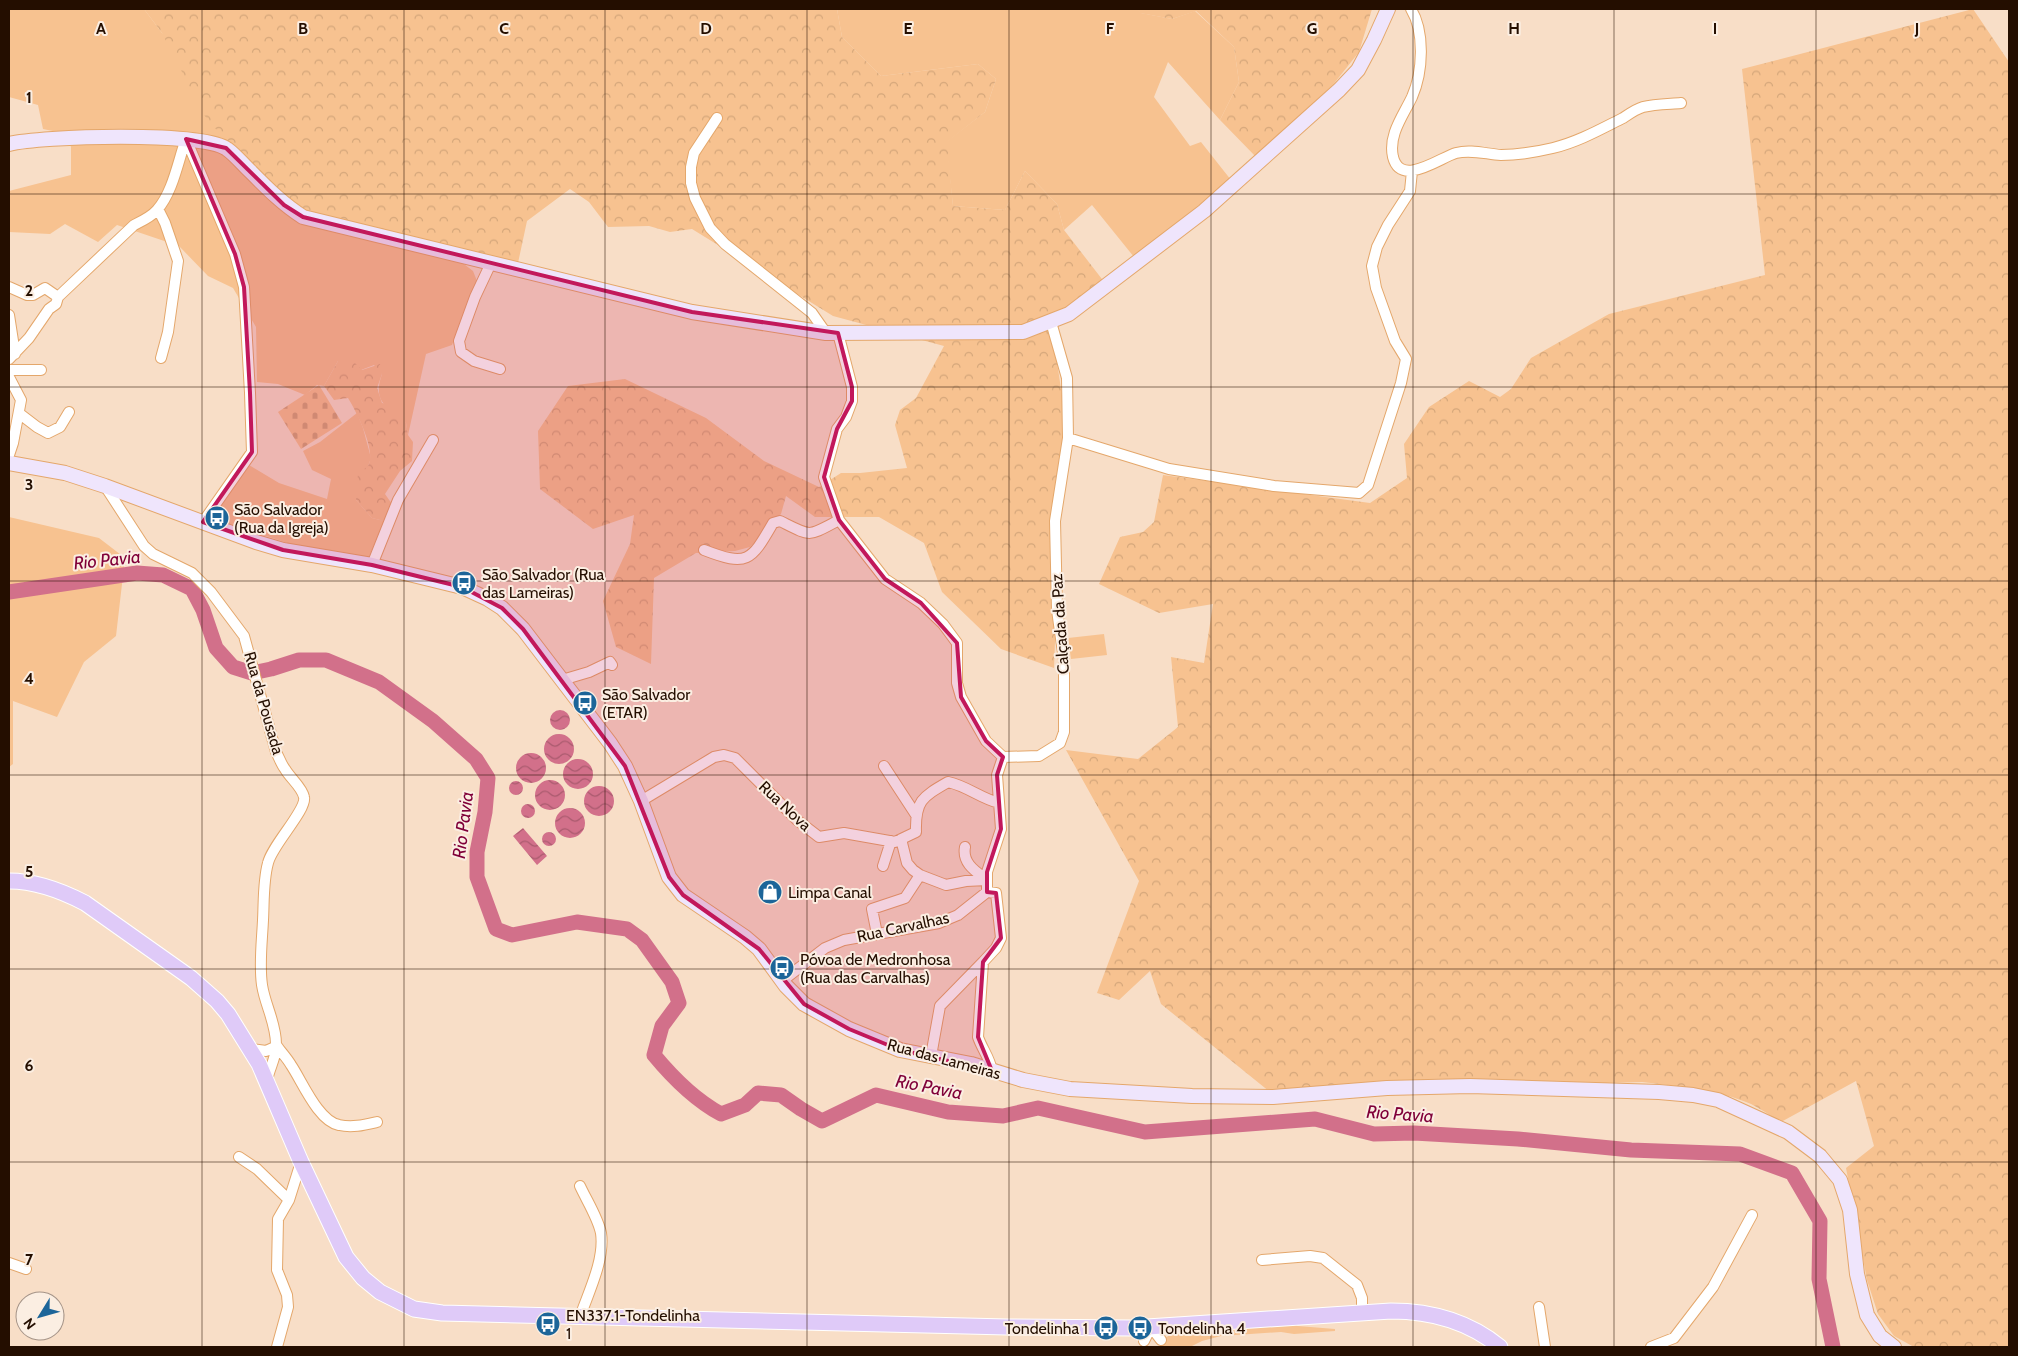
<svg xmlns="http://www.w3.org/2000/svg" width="2018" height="1356" viewBox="0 0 2018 1356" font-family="Cabin,sans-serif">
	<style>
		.grass { fill: #f7c290 }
		.forest { fill: url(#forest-crowns) }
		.cemetery { fill: url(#cemetery-stones) }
		.water { fill: url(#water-waves) }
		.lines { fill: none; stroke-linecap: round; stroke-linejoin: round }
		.river { stroke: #d2708a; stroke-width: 15 }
		.street-casing { stroke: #e4a76b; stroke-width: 12 }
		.secondary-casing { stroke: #e4a76b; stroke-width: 16 }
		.primary-casing { stroke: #fff; stroke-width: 17 }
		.street { stroke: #fff; stroke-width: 10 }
		.secondary { stroke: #efe5fc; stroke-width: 14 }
		.primary { stroke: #dfcaf8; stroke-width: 15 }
		.marked { fill: #c2185b; fill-opacity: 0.2; stroke: #c2185b; stroke-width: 4; stroke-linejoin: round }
		.grid { fill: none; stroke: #240e00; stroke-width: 1; stroke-opacity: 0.55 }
		.labels { text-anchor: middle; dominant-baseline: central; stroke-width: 4; stroke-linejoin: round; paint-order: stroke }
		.poi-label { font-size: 16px; fill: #240e00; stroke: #fbeee2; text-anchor: start }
		.street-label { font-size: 16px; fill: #240e00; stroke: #fbeee2 }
		.water-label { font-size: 18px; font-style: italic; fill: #800039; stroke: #fbeee2 }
		.grid-label { font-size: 16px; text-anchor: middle; font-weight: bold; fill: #240e00; stroke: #fbeee2; stroke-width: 4; stroke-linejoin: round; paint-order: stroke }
	</style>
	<defs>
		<pattern id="forest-crowns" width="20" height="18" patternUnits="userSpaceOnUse" patternTransform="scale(1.25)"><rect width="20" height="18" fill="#f7c290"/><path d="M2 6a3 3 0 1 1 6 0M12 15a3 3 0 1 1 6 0" fill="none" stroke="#d4a67a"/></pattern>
		<pattern id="cemetery-stones" width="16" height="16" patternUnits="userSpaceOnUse" patternTransform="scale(1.25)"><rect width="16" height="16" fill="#f7c290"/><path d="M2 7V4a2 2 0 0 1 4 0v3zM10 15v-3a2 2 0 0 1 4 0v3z" fill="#d4a67a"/></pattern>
		<pattern id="water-waves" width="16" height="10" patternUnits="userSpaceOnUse" patternTransform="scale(1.25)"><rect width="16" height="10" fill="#d2708a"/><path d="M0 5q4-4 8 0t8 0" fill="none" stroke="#aa5a6e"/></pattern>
	</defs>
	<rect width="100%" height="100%" fill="#f8dec7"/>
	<path class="grass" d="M9,9H144L162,33L473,271L477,281L452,345L426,354L408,435L406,423C387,407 372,402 382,374L374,365L361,370L338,361L324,386L317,385L305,395L278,384L257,382L256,327L233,288L208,276L179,246L117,225L98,242L65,224L50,234L9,232V191L71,175V147L67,134L43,129L38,105L9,97Z
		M837,9H1138L1141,13L1172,19L1195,11L1234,47L1239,82L1220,120L1168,62L1154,97L1190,146L1201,142L1231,180L1134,257L1092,205L1064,230L1057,204L1025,171L1005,210L953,206L946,142L985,112L996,79L978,64L881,76L842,37Z
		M357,413L363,428L371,458L356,500L372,518L384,521L368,559L309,550L220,521L216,513L249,465L279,483L327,499L331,479L312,470L303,451L320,442Z
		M9,517L99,538L125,558L116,636L84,662L57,717L13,701V764L9,767Z
		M1104,634L1107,655L1071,659L1068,638Z
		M1292,1323L1298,1326L1335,1329V1331L1294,1334L1281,1332L1221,1336L1202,1341L1190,1347H1161L1165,1338L1175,1332Z"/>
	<path class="forest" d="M144,9H837L842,37L881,76L978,64L996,79L985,112L947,142L953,206L1005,210L1025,171L1057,204L1064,230L1105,283L1051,322L1064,409L1054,668L1001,649L942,592L924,543L879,517H815L786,496L781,514L750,547L735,551L696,553L654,578L651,664L616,647L603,601L630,544L634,515L593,529L540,489L538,431L568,386L625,379L706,418L764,461L819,487L841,473H860L907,468L895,425L900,410L916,398L944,346L833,316L692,229L670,232L649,226L608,227L589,202L570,189L527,221L518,263H464L277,202L204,115L162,33Z
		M1138,9H1372L1359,52L1332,86L1256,157L1220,120L1239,82L1234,47L1196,11L1172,19L1140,13Z
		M1973,9L2009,62V1347H1914L1894,1336L1878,1314L1867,1280L1846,1168L1874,1146L1856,1081L1781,1122C1771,1116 1761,1109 1751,1104C1719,1090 1677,1086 1642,1082L1270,1092L1161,1004L1150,971L1119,1000L1097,993L1139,881L1066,750L1138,759L1178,727L1171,657L1204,663L1213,604L1159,613L1099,584L1120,537L1143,532L1154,522L1163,475L1370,503L1407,478L1404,444L1429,407L1469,381L1500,397L1511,389L1531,358L1609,314L1765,275L1742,69Z
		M338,361H353L362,370L380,364L382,374L377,388L382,403L397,406L406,423L408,435L413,442L412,461L400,471L385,494L392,504L388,516L384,521L372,518L356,500L358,473C361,471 366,468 368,466C377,451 356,411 348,398L334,400L324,386Z"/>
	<path class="cemetery" d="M319,385L342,423L301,449L278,412Z"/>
	<path class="water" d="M550 720a10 10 0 1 1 20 0a10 10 0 1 1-20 0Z
		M544 749a15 15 0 1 1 30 0a15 15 0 1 1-30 0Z
		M516 768a15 15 0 1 1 30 0a15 15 0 1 1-30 0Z
		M563 774a15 15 0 1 1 30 0a15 15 0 1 1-30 0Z
		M535 795a15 15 0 1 1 30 0a15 15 0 1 1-30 0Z
		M509 788a7 7 0 1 1 14 0a7 7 0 1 1-14 0Z
		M584 801a15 15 0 1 1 30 0a15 15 0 1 1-30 0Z
		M521 811a7 7 0 1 1 14 0a7 7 0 1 1-14 0Z
		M555 823a15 15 0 1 1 30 0a15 15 0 1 1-30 0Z
		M523,828L547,856L537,865L513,836Z
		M542 839a7 7 0 1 1 14 0a7 7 0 1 1-14 0Z"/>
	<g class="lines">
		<path class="river" d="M9,592L137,573L163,575L192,589L203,610L216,648L233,667L252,673L271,669L299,660H326L379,682L433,721L476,759L488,778L485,812L477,852V877L496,929L512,935L577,922L627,929L642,940L672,982L679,1003L662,1026L654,1055C673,1078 695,1100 721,1114L745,1105L758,1093L781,1095L801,1109L822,1121L876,1095L948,1112L1003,1116L1038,1108L1145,1132L1315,1119L1374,1134L1414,1133L1518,1139L1631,1150L1740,1154L1792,1173L1820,1221L1819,1279L1833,1347"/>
		<defs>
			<path id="street" d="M1411,9C1425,32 1423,72 1412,97C1403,116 1388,135 1393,157C1401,188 1441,157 1456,153C1471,149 1486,154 1501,155C1519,155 1536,152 1553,148C1578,142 1601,129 1623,118C1629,114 1636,109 1643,107C1654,104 1669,104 1681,103
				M717,118L694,153L691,167V183L695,198L710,228L725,244L812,313L826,333
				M186,139L235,254L244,287L250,393L252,452L203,522
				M158,209L165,223L178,261L168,332L161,358
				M491,263L475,297L459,341L461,352L474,361L500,369
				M9,287L27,295H33L45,288L58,297L134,225C142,221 151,217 157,210C173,192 178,161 186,139
				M9,315L15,354
				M838,333L852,387V401L846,417L837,429L824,477L839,520L885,579L921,603L943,624L957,643V683L961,697L986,741L1003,757
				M9,359L29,338L49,309L56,304L58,297
				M9,370H41
				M9,377L21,400L13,443L9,455
				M20,414L37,427L48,433L60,427L69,412
				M1068,438L1169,469L1274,486L1359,493L1368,485L1401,383L1406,359L1395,341L1376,288L1372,266L1377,247L1388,225L1410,191L1412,171
				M105,486L144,546L153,554L192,573L211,592L244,636L276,752C279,757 281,764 285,769C290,778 302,787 304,797C307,810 272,845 268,863C263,881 264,902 263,920C262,942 259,964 262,985C265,1005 276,1023 276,1044C277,1057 269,1068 267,1081
				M704,550C748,567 751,561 773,523L780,521C812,537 807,537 839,520
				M372,565L398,500L433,440
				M562,680L589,672L610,662L612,665
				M884,766L916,815
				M641,801L714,757L724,755L735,758L797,820L819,837L844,833L895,842L916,832C915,801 922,797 948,782C967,786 980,798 999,803
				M901,839L907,863L913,870L920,875L946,885L966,881L987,880
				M965,847C962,863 975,871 987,880
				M883,866L891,841
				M877,934L872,909L905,898L920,875
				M983,962L978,1037C982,1049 990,1058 992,1071
				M782,981L825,948L844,940L939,923L958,915L987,892V872L1001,829L997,775L1003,757L1039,756L1060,743L1064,732V660L1057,610L1055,521L1068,438L1067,378L1051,322
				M277,1046C281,1052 287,1058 291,1065C302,1081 318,1121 339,1125C352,1128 364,1125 377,1122
				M251,1049L266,1051L277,1046
				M931,1056L940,1006L983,962L996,948L1001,938L996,893L987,892
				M239,1157L257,1169L289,1200
				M1262,1260L1310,1256L1323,1258L1357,1285L1362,1298V1313
				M9,1263L26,1269
				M1539,1307L1545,1347
				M580,1317C588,1293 605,1260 601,1233C598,1218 587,1201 580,1186
				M1144,1341L1151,1327L1161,1340
				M277,1347L288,1307L287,1295L277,1270L278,1219L289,1200L301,1162
				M1651,1347L1674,1338L1713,1287L1752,1215"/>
			<path id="secondary" d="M9,144C40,136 203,131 227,149C234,154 240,161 246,167C264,185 281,203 303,217L692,312L826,333L1023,332L1069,314L1204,211L1339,90L1358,70L1374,40L1388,9
				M9,463L65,473L105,486L256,542L283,550L372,565L462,587L488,599L502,608L523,629L610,743L625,766L641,801L669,877L683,895L745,937L759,949L786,986L804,1004L849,1029L900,1050L971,1064L1023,1080L1070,1089L1192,1096L1273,1097L1387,1088L1470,1086L1659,1092L1693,1095L1718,1100L1788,1132L1820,1156L1840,1180L1850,1210L1857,1274L1867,1315L1880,1336L1894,1347"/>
			<path id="primary" d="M9,881C36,881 62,891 85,903L191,978L217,1001L228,1014L259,1064L301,1162L346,1257L363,1278L380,1292L414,1309L442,1313L1007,1327L1132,1328L1391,1311C1432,1311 1468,1321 1500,1347"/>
		</defs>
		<use href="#street" class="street-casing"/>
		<use href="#secondary" class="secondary-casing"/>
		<use href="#primary" class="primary-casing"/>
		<use href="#street" class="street"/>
		<use href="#secondary" class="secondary"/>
		<use href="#primary" class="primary"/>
	</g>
	<path class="marked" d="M186,139L226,148L284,205L303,217L692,312L838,333L852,387V401L837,429L824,477L839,520L885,579L921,603L957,643L961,697L986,741L1003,757L997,775L1001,829L987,872V892L996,893L1001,938L983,962L978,1037L992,1071L900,1050L849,1029L804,1004L759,949L683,895L669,877L625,766L523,629L502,608L462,587L372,565L283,550L203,522L252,452L250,393L244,287L235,254Z"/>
	<path class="grid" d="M202,9V1347M404,9V1347M605,9V1347M807,9V1347M1009,9V1347M1211,9V1347M1413,9V1347M1614,9V1347M1816,9V1347M9,194H2009M9,387H2009M9,581H2009M9,775H2009M9,969H2009M9,1162H2009"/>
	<defs>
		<symbol id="bus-disc" viewBox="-11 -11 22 22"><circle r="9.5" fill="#1c6599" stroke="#fbeee2"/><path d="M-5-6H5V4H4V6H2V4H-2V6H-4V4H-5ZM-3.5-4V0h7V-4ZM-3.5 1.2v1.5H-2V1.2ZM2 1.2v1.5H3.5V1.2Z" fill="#fff"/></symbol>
		<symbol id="shop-disc" viewBox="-11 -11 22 22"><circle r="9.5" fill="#1c6599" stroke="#fbeee2"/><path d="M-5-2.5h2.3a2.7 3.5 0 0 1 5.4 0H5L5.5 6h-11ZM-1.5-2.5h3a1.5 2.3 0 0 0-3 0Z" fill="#fff"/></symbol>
	</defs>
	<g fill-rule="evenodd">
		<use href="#bus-disc" x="203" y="504" width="28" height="28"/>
		<use href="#bus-disc" x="450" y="569" width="28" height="28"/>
		<use href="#bus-disc" x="571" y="689" width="28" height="28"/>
		<use href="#shop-disc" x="756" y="878" width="28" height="28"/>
		<use href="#bus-disc" x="768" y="954" width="28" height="28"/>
		<use href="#bus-disc" x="534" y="1310" width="28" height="28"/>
		<use href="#bus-disc" x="1092" y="1314" width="28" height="28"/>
		<use href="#bus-disc" x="1126" y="1314" width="28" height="28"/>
	</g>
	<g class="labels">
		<g class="poi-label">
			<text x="234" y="509">São Salvador<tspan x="234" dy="18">(Rua da Igreja)</tspan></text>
			<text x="482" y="574">São Salvador (Rua<tspan x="482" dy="18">das Lameiras)</tspan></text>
			<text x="602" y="694">São Salvador<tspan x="602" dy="18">(ETAR)</tspan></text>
			<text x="788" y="892">Limpa Canal</text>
			<text x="800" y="959">Póvoa de Medronhosa<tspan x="800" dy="18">(Rua das Carvalhas)</tspan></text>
			<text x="566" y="1315">EN337.1-Tondelinha<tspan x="566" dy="18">1</tspan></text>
			<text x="1088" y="1328" text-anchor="end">Tondelinha 1</text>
			<text x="1158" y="1328">Tondelinha 4</text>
		</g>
		<g class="street-label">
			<text transform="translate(1060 624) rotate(-94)">Calçada da Paz</text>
			<text transform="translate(264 703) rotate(74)">Rua da Pousada</text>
			<text transform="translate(785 806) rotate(43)">Rua Nova</text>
			<text transform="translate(903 927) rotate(-12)">Rua Carvalhas</text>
			<text transform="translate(944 1059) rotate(15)">Rua das Lameiras</text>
		</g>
		<g class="water-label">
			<text transform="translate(107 560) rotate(-6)">Rio Pavia</text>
			<text transform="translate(463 825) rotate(-83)">Rio Pavia</text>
			<text transform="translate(929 1087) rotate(11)">Rio Pavia</text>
			<text transform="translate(1400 1114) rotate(4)">Rio Pavia</text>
		</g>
	</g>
	<g class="grid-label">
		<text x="101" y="34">A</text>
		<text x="303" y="34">B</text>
		<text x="504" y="34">C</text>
		<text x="706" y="34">D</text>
		<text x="908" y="34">E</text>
		<text x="1110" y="34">F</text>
		<text x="1312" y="34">G</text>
		<text x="1514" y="34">H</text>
		<text x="1715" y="34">I</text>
		<text x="1917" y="34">J</text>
		<text x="29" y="103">1</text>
		<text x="29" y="296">2</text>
		<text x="29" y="490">3</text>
		<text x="29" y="684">4</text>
		<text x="29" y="877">5</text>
		<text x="29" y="1071">6</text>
		<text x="29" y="1265">7</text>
	</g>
	<rect width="2018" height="1356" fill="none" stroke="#240e00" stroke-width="20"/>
	<g transform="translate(40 1316) rotate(233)"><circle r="24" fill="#fbeee2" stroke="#a59488"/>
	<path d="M0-4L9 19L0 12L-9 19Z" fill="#1c6599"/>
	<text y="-8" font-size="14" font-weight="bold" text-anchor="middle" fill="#240e00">N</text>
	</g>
</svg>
